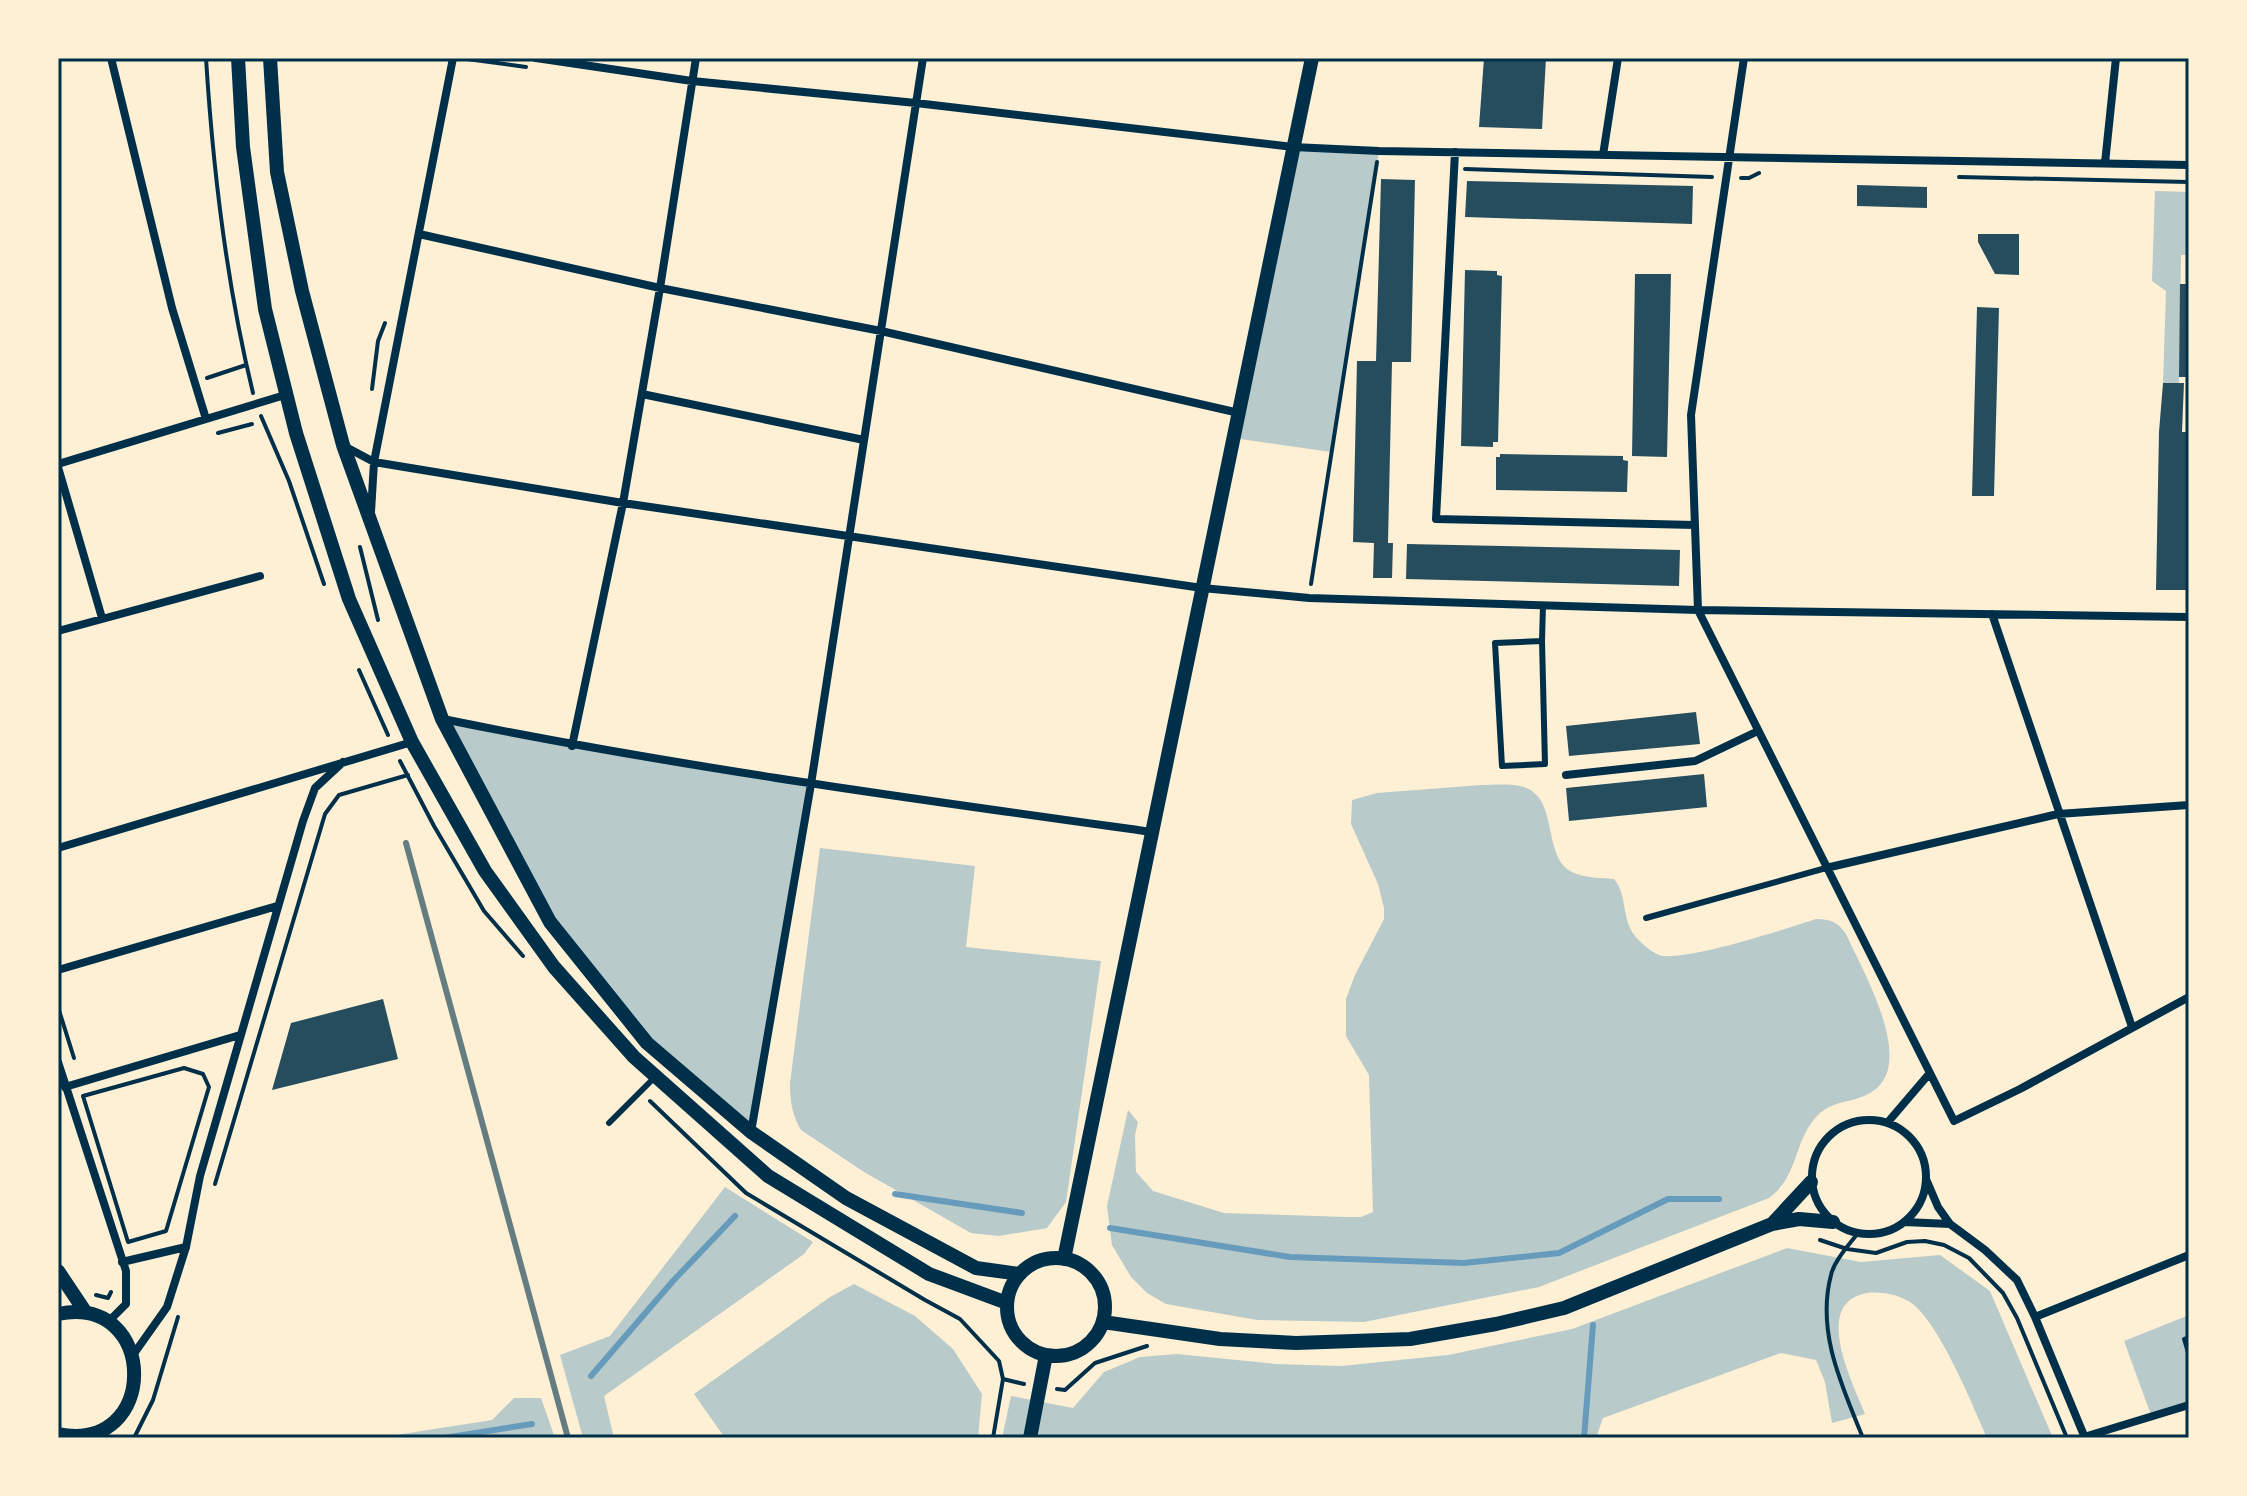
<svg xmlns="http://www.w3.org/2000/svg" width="2247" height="1496" viewBox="0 0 2247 1496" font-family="'Source Sans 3',sans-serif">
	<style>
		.green { fill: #b9caca }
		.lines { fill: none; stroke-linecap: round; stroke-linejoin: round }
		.stream { stroke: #669bbc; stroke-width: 6 }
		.building { fill: #264d5e }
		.path { stroke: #003049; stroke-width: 4 }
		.service { stroke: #003049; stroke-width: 6 }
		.minor { stroke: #003049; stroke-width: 8 }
		.tertiary { stroke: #003049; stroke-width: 14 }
		.rail { stroke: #657d81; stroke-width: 6 }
		.neatline { fill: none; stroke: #003049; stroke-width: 3 }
	</style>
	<rect width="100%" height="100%" fill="#fdf0d5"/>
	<path class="green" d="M1293,147L1379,151L1331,452L1233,438Z
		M2155,191L2189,192V255H2181L2179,383H2163L2166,291L2152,281Z
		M442,719L811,784L751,1132L647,1043L550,922Z
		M1481,785C1494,785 1511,783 1524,787C1561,799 1540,863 1577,874C1588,878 1602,878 1614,879C1628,896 1621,918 1635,936C1641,943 1651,952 1659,955C1682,963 1788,928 1816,919C1830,919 1838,922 1846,934C1861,968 1917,1062 1873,1091C1855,1104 1836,1098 1818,1115C1793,1140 1800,1175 1769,1198L1539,1287L1364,1322L1257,1320L1166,1304L1147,1293L1131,1277L1112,1245L1107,1206L1128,1110L1138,1122L1135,1135L1136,1172L1153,1191L1224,1213L1347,1217H1361L1373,1212L1369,1075L1346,1036V999L1355,975L1384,919V908L1378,884L1351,824L1352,800L1377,793Z
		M820,848L975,866L966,947L1101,961L1066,1202L1047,1228L999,1236L971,1233L864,1172L801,1130C792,1115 790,1101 790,1083Z
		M725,1187L813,1242L804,1254L604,1396L614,1438H583L560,1355L610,1336Z
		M1787,1248L1861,1262L1940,1255L1990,1291L2053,1438H1987C1972,1403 1941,1328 1914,1305C1902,1295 1882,1291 1867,1293C1811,1303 1853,1383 1865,1414L1832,1423L1825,1382L1816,1360L1781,1353L1603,1418L1596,1438H1002L1011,1396L1073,1408L1104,1372L1140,1357L1177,1354L1276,1364L1341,1366L1448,1355L1572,1329Z
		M854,1284L915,1316L953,1349L982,1394L978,1438H725L694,1394L830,1297Z
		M2189,1315V1405L2151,1415L2124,1341Z
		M514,1398H541L555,1438H377L492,1420Z"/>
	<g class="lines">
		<path class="stream" d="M895,1194L1022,1213
			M1110,1228L1290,1257L1464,1263L1559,1253L1668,1199H1719
			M591,1376L673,1281L735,1216
			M444,1438L532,1424
			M1584,1438L1593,1325"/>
	</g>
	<path class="building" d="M1484,58H1546L1542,129L1479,127Z
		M1381,179L1415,180L1411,362H1392L1388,543H1393L1392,578H1373L1374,543L1353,542L1357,361H1376Z
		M1467,181L1693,186L1692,224L1465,217Z
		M1857,185L1927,187V208L1857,206Z
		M1978,234H2019V275L1995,274L1978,242Z
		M1465,270L1497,271V275L1502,276L1498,442H1493V447L1461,446Z
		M1635,274H1671L1667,457L1632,456Z
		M2180,284H2189V377H2179Z
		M1977,307L1999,308L1994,496H1972Z
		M2163,383H2184L2182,432H2189V590H2156L2159,432Z
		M1500,454L1623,456V460L1628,461L1627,492L1496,490V457H1500Z
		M1407,544L1680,550L1679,586L1406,579Z
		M1696,712L1700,744L1569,756L1566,726Z
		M1704,774L1707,807L1569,821L1566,788Z
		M383,999L398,1059L272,1090L291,1023Z"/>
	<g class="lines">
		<path class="path" d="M206,58C213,171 226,282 253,393
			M467,59L526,67
			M1465,169L1712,177
			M1959,177L2189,182
			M1741,178H1749L1759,173
			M207,378L246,365
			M372,389L378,341L385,323
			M261,416L289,481L324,584
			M218,433L252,424
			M360,547L378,620
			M1311,584L1377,162
			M359,670L388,735
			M400,761L434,826L484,911L523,956
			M58,1007L74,1058
			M184,1068L203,1074L209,1087L166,1231L128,1242L83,1096Z
			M650,1101L746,1193L925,1300L960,1319L999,1361L1003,1379L993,1438
			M215,1184L325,814L339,795L408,775
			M1858,1233C1849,1245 1834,1261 1831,1275C1816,1332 1842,1386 1863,1438
			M1820,1240L1847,1249L1876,1253L1907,1242L1925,1241L1944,1245L1969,1258L2003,1293L2017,1318L2067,1438
			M96,1295L108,1298L111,1292
			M2189,1337L2184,1339L2189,1356
			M1003,1379L1024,1384
			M1057,1389L1065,1390L1095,1363L1147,1346
			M134,1438L153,1400L178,1317"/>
		<path class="service" d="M1542,641L1545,764L1502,766L1495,643L1542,641L1543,605
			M1646,918L1826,868
			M609,1123L655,1077"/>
		<path class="minor" d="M111,58L172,308L206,419
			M536,58L692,81L916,103L1293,147L1379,151L2189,165
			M1744,58L1691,415L1698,610L1954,1121L2020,1089L2189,997
			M1455,152L1436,519L1695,525
			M1603,155L1618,58
			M2105,163L2116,58
			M419,234L660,288L881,331L1239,413
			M642,394L864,440
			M344,446L374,462L623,503L1202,588L1309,598L1698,610L2189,617
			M58,464L285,395
			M58,467L102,618
			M371,512L374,462L453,58
			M1992,614L2132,1027
			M58,631L260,576
			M443,719C678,767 915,799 1152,832
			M572,746L623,503L660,288L696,58
			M1566,775L1695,761L1758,731
			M58,848L412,742
			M1826,868L2058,814L2189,805
			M58,970L277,906
			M58,1062L126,1271V1304L108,1322
			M65,1087L240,1035
			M1812 1177a57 57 0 1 1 114 0a57 57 0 1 1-114 0Z
			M1888,1122L1929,1074
			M751,1132L811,784L923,58
			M1926,1179L1938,1207L1950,1224L1985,1250L2017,1280L2035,1317L2085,1438
			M1904,1222L1950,1224
			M122,1262L186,1247
			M2035,1317L2189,1255
			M133,1355L167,1307L186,1247L200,1176L303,821L315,788L343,762
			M2084,1437L2189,1405"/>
		<path class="tertiary" d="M238,58L243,147L265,309L296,433L349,599L412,742L485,871L554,967L634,1057L768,1176L929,1274L1007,1303
			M270,58L277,172L302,291L343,445L442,719L550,922L647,1043L751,1132L846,1198L976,1268L1020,1274
			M1773,1223L1811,1182
			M1007 1307a49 49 0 1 1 98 0a49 49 0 1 1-98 0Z
			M1064,1259L1312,58
			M58,1271L86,1313
			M58,1314C159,1293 160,1455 58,1434
			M1103,1322L1220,1339L1296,1343L1410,1339L1496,1324L1564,1308L1772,1224L1799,1219L1833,1222
			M1030,1438L1046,1355"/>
		<path class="rail" d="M406,843L568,1438"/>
	</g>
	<rect width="2247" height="1496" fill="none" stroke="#fdf0d5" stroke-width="120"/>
	<rect x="60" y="60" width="2127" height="1376" class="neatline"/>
</svg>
